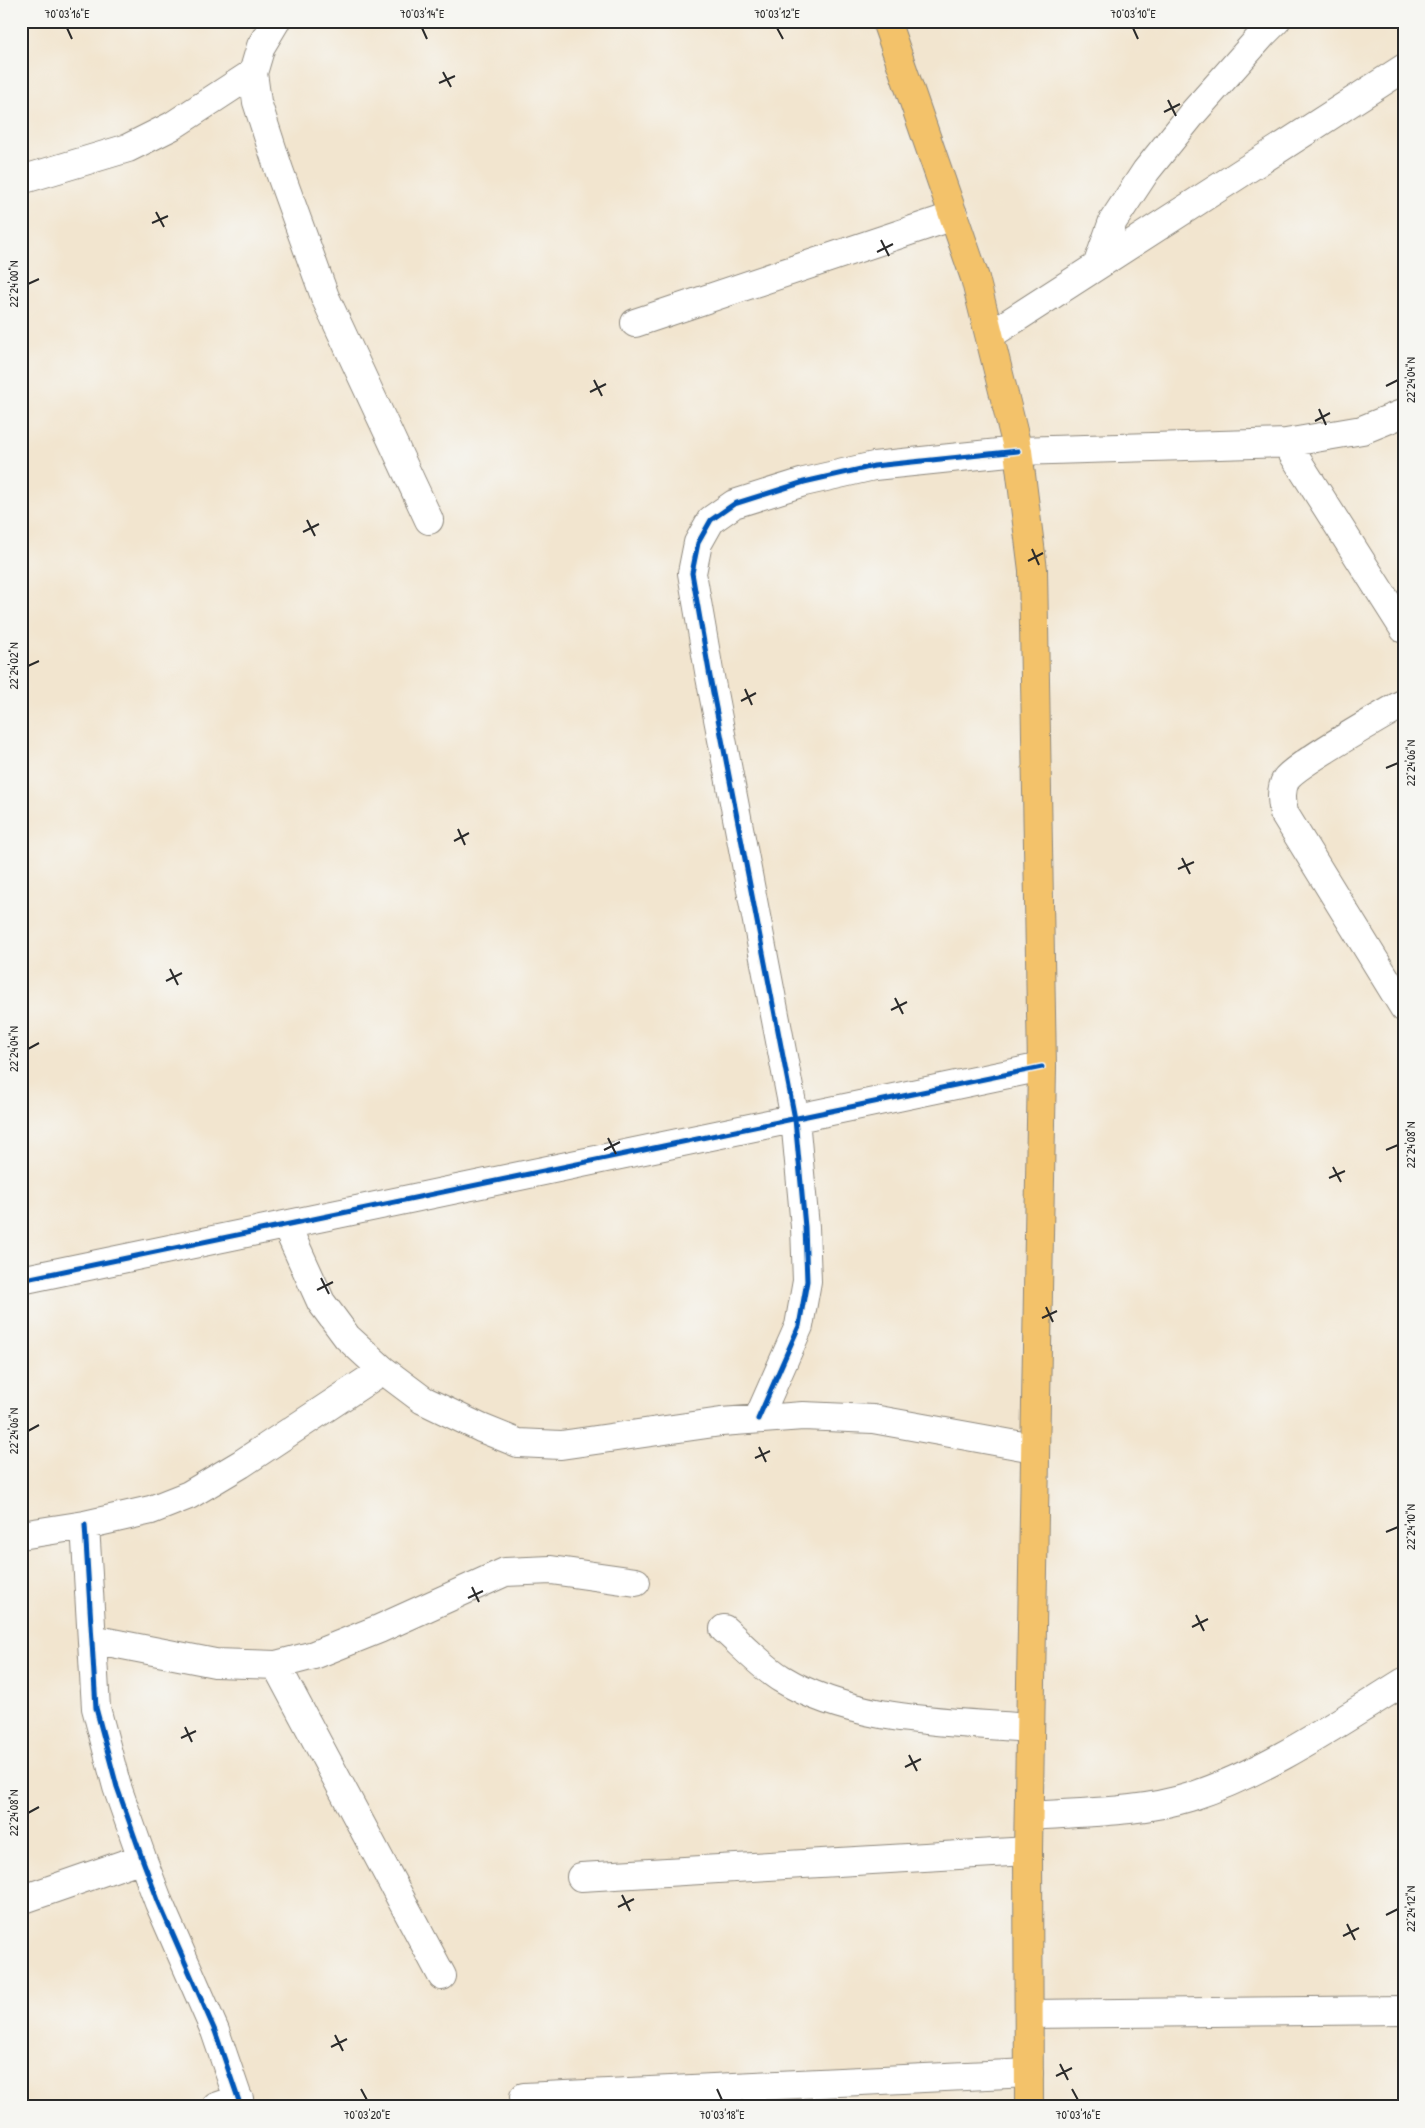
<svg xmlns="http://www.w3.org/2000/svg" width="1425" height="2128" viewBox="0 0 1425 2128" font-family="'Patrick Hand',sans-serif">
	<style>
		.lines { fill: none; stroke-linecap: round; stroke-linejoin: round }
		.minor-casing { stroke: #8e887d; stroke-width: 30 }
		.major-casing { stroke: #8e887d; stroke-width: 30 }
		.minor { stroke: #fff; stroke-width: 28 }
		.major { stroke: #f3c26a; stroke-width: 28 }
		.cycleway-casing { stroke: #f6f6f2; stroke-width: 8 }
		.cycleway { stroke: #0057b8; stroke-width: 5 }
		.ticks { fill: none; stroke: #2b2b2b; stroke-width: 2 }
		.neatline { fill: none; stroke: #2b2b2b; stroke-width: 2 }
		.ticks-label { font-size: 12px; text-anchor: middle; fill: #2b2b2b }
	</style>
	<rect width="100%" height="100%" fill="#f6f6f2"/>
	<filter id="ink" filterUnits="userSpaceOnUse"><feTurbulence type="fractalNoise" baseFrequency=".02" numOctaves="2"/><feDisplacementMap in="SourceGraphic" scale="10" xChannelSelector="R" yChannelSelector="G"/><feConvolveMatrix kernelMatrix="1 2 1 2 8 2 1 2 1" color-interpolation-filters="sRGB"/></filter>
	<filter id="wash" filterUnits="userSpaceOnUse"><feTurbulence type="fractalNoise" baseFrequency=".0096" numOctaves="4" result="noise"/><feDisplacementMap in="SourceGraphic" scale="20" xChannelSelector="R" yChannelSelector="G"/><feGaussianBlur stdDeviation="1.12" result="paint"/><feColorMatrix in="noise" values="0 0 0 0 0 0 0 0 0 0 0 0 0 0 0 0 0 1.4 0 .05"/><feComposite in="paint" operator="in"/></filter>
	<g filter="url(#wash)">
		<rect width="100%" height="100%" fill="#f2e5cf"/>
	</g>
	<g filter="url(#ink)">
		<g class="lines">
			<defs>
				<path id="minor" d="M276,21L261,46L253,73L257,102L279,170L325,297L429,520
					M21,180L128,148L172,126L253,73
					M1097,266L1113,221L1146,171L1192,114L1263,34L1276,21
					M635,323L954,216
					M990,335L1404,68
					M1286,443L1404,629
					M1404,703C1385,714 1294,766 1286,779C1280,791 1282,801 1284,813L1404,1008
					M286,1225L321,1302L347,1337L383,1370L423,1400L481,1428L518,1443L561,1445L721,1422L803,1416L873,1419L1034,1448
					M21,1280L1042,1067
					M758,1419L799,1326L807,1281L805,1227L795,1119L710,677L692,573L698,543L711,520L734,504L804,482L874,466L1018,451L1286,443L1362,430L1404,413
					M85,1525L96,1708L117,1787L142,1858L159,1903L215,2031L241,2107
					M21,1535L85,1525L151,1510L189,1495L241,1464L383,1370
					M724,1629C741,1644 763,1668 782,1679C855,1723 948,1721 1030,1728
					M92,1639L215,1663L276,1665L314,1655L379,1629L505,1572L551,1570L636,1582
					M276,1665L442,1976
					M1029,1816C1082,1812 1139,1813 1190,1797C1267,1772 1336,1724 1404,1682
					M581,1877L1028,1851
					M21,1900L142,1858
					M1029,2014L1404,2010
					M524,2097L1029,2073
					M216,2107L239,2099"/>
				<path id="major" d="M886,21L975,278L1018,451L1033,570L1042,1067L1028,1851L1029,2107"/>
			</defs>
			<use href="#minor" class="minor-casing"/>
			<use href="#major" class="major-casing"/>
			<use href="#minor" class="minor"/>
			<use href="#major" class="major"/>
			<defs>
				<path id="cycleway" d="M21,1280L1042,1067
					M758,1419L799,1326L807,1281L805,1227L795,1119L710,677L692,573L698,543L711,520L734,504L804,482L874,466L1018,451
					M85,1525L96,1708L117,1787L142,1858L159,1903L215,2031L241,2107"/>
			</defs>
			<use href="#cycleway" class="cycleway-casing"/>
			<use href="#cycleway" class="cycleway"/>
		</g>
	</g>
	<path class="ticks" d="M67,28L72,39M422,28L427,39M777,28L783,39M1133,28L1138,39M443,72L451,87M439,83L455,76M1168,100L1176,116M1164,112L1180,104M156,212L164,227M152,223L168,216M881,240L889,256M877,252L893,244M28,284L39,279M594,380L602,396M1386,386L1398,380M590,392L606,384M1319,409L1326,425M1315,421L1330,413M307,520L315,536M303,532L319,524M1032,549L1039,565M1028,561L1043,553M28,666L39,661M745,689L752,705M741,701L756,693M1386,768L1398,763M458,829L465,845M454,841L469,833M1182,858L1190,874M1178,869L1194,862M170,969L178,985M166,981L182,973M895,998L903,1014M891,1010L907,1002M28,1049L39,1043M608,1138L616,1154M604,1150L620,1142M1386,1150L1398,1145M1333,1167L1341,1182M1329,1178L1345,1171M321,1278L329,1294M317,1290L333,1282M1046,1307L1053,1322M1042,1318L1057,1311M28,1431L39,1425M759,1447L766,1462M755,1458L770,1451M1386,1532L1398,1527M472,1587L479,1602M468,1598L483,1591M1196,1615L1204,1631M1192,1627L1208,1619M185,1727L192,1742M181,1738L196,1731M909,1755L917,1771M905,1767L921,1759M28,1813L39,1807M622,1895L630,1911M618,1907L634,1899M1386,1915L1398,1909M1347,1924L1355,1940M1343,1936L1359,1928M335,2035L343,2051M331,2047L347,2039M1060,2064L1068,2080M1056,2076L1072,2068M361,2089L367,2100M717,2089L722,2100M1072,2089L1078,2100"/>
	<rect width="1425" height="2128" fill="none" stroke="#f6f6f2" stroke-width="55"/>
	<rect x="28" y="28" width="1370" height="2072" class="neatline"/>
	<g class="ticks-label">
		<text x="67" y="18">70°03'16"E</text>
		<text x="422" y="18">70°03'14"E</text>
		<text x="777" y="18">70°03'12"E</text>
		<text x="1133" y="18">70°03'10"E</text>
		<text transform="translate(14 284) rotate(-90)" y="4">22°24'00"N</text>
		<text transform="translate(1411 380) rotate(-90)" y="4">22°24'04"N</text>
		<text transform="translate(14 666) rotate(-90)" y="4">22°24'02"N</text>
		<text transform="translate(1411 763) rotate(-90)" y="4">22°24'06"N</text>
		<text transform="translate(14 1049) rotate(-90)" y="4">22°24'04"N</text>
		<text transform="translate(1411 1145) rotate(-90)" y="4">22°24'08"N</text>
		<text transform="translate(14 1431) rotate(-90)" y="4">22°24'06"N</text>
		<text transform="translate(1411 1527) rotate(-90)" y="4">22°24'10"N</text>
		<text transform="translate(14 1813) rotate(-90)" y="4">22°24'08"N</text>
		<text transform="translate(1411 1909) rotate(-90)" y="4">22°24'12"N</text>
		<text x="367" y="2119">70°03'20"E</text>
		<text x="722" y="2119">70°03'18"E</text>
		<text x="1078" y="2119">70°03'16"E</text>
	</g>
</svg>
